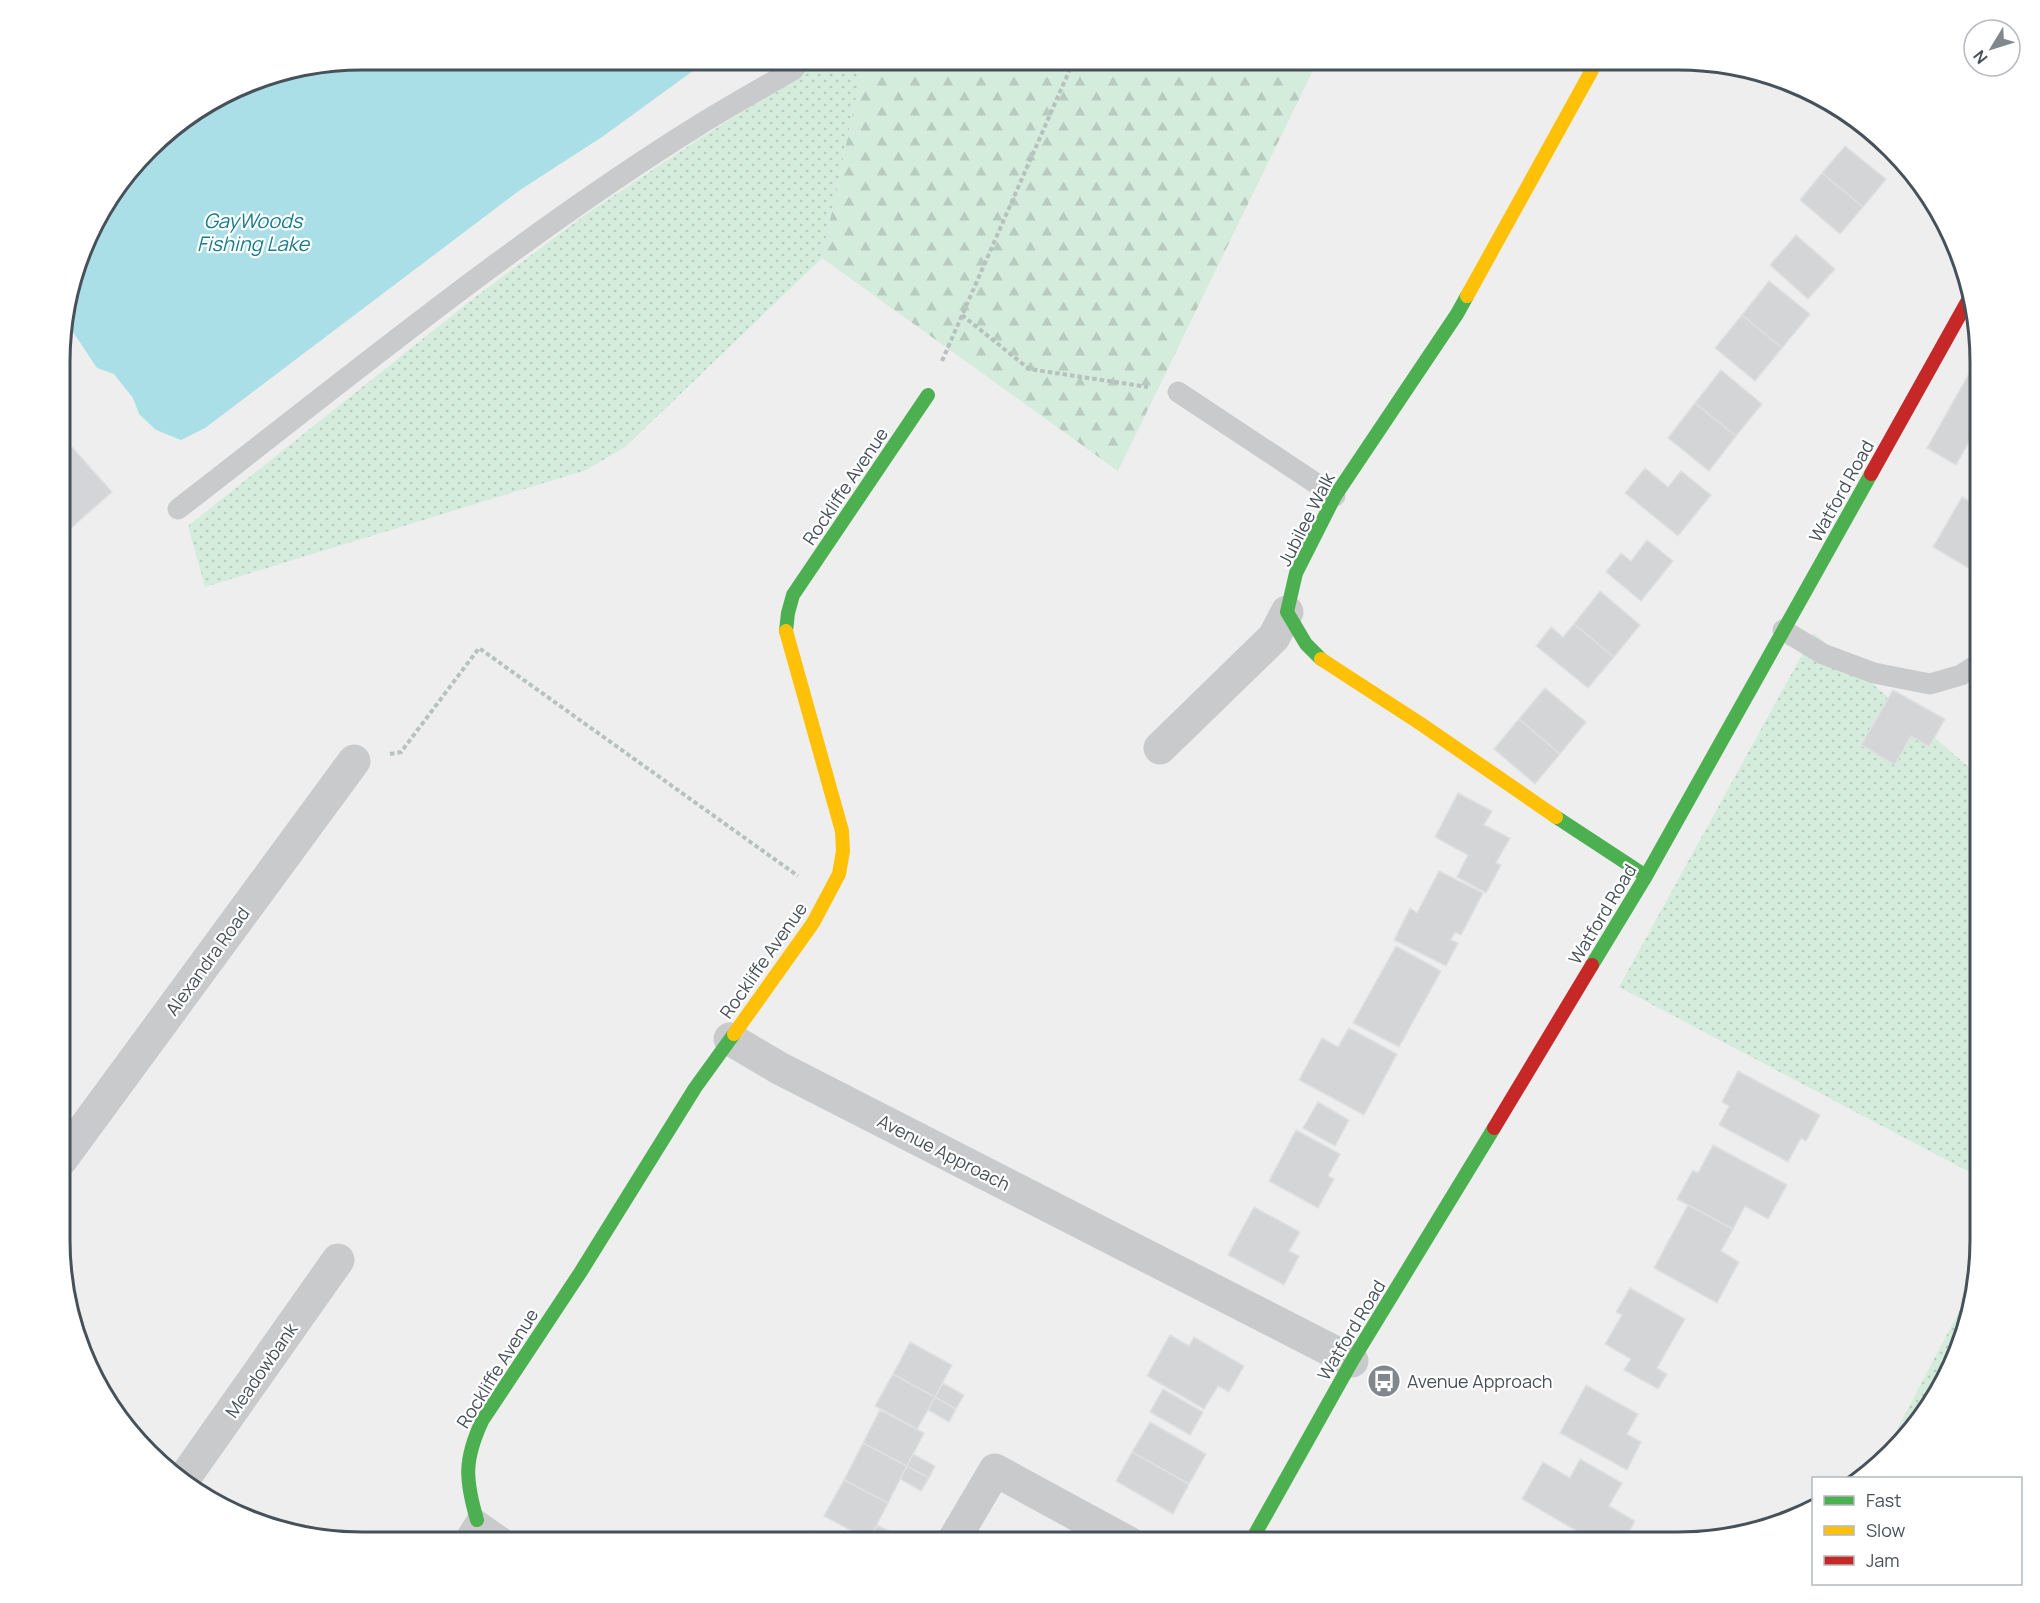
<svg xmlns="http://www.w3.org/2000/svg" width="2040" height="1603" viewBox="0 0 2040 1603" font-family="Manrope,sans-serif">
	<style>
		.grass { fill: url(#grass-dots) }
		.forest { fill: url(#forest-firs) }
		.water { fill: #abdfe7 }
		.building { fill: #d4d5d6; stroke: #dfe0e1; stroke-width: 1.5 }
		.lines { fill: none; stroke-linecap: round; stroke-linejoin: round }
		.path { stroke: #b7c1bd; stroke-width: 4; stroke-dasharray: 4.5 3; stroke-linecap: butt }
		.lane { stroke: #c8cacc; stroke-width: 21 }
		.street { stroke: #c8cacc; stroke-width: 33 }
		.fast { stroke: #4caf50; stroke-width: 14 }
		.slow { stroke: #ffc107; stroke-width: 14 }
		.jam { stroke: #c62828; stroke-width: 14 }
		.labels { text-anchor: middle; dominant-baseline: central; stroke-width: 4.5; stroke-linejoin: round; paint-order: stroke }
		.street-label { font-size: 18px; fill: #475159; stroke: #fff }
		.poi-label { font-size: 18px; fill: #475159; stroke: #fff; text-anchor: start }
		.water-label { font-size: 20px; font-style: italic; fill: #167d8d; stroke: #fff }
		.rim { fill: none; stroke: #475159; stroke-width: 3 }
	</style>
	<defs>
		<pattern id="grass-dots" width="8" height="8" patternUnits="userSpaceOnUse" patternTransform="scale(1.5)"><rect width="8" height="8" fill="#d4ecdb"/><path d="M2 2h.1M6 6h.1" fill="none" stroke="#b7ccbe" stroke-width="1.8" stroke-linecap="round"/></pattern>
		<pattern id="forest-firs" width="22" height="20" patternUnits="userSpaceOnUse" patternTransform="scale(1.5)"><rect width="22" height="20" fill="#d4ecdb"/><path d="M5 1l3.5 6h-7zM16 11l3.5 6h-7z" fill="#b7ccbe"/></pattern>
	</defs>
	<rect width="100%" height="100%" fill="#eee"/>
	<path class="grass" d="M813,60H864L822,258L625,447L586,470L205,587L188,526L474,298L585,215L705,135L799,77Z
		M1814,633L1980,777L1979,1177L1619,987Z
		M1974,1283L1957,1356L1905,1440L1881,1460Z"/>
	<path class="forest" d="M864,60H1318L1118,471L822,258Z"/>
	<path class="water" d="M363,60H708L602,137L520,190L205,428L181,440L156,430L139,414L133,398L114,374L97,368L75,335L63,322L100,212L163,135L265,76Z"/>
	<path class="building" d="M1845,146L1886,179L1863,207L1822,173Z
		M1822,173L1863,207L1840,234L1800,200Z
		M1796,235L1835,269L1808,299L1770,265Z
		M1769,281L1810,314L1782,348L1742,315Z
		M1742,315L1782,348L1755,381L1715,348Z
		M1979,356L1980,422L1956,465L1927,448Z
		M1721,370L1762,404L1736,436L1695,403Z
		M1695,403L1736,436L1709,471L1668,438Z
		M72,447L112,492L62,536V455Z
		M1645,468L1668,487L1681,471L1711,495L1678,536L1625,493Z
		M1962,497L1980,507V575L1933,547Z
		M1647,540L1673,561L1641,601L1606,572L1621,553L1631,561Z
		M1600,591L1640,625L1614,657L1574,624Z
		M1574,624L1614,657L1588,688L1536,646L1551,627L1563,637Z
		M1545,688L1586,722L1560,754L1519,719Z
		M1893,690L1945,719L1929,747L1911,736L1895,765L1861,745Z
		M1519,719L1560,754L1535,784L1494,749Z
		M1458,793L1492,811L1484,825L1510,838L1496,863L1501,865L1486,893L1457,877L1468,855L1435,837Z
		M1439,871L1483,893L1461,935L1455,932L1451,940L1458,943L1446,966L1394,940L1410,908L1417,913Z
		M1396,946L1441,971L1399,1047L1353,1023Z
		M1349,1028L1397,1054L1364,1115L1299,1080L1322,1038L1338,1047Z
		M1738,1071L1820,1115L1806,1141L1801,1138L1788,1162L1719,1125L1729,1106L1722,1102Z
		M1318,1102L1349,1120L1335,1146L1303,1128Z
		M1296,1130L1340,1154L1328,1176L1334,1179L1318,1208L1269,1181Z
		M1713,1145L1787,1185L1768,1219L1745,1206L1733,1229L1677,1199L1693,1170L1698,1173Z
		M1688,1205L1733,1229L1721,1251L1739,1262L1717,1303L1654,1268Z
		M1254,1207L1300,1232L1289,1251L1299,1256L1284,1285L1228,1255Z
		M1630,1288L1685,1319L1657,1368L1667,1374L1658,1389L1624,1370L1631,1359L1605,1344L1622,1315L1616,1312Z
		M1170,1335L1189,1346L1194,1337L1244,1366L1229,1392L1218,1386L1204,1409L1147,1376Z
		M910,1342L952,1365L935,1397L893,1374Z
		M893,1374L935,1397L917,1429L875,1406Z
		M943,1383L964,1395L956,1409L935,1397Z
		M1586,1385L1638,1414L1627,1434L1641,1442L1627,1470L1560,1433Z
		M1163,1389L1203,1412L1190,1435L1150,1412Z
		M935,1397L956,1409L949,1422L928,1410Z
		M880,1410L924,1433L907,1466L863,1443Z
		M1150,1422L1206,1454L1189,1484L1132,1452Z
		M863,1443L907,1466L888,1503L844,1480Z
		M1132,1452L1189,1484L1173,1514L1116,1481Z
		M913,1454L935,1466L929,1478L907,1466Z
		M1580,1459L1622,1483L1609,1506L1635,1521L1623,1543H1607L1589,1533L1587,1537L1522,1499L1543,1462L1570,1478Z
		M907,1466L929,1478L921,1491L900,1479Z
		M844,1480L888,1503L869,1540L824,1516Z
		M877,1525L896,1534L891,1543H873L869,1540Z
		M814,1531L835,1543H807Z"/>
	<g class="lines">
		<path class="path" d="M962,315L1029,369L1148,387
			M942,361L1074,60
			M390,754L401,752L479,648L798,876"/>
		<path class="lane" d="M1178,392L1335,496
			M178,509C348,378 516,239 699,125C730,106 762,88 793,70L801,60
			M1783,630L1823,654L1874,673L1930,684L1961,675L1980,663
			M463,1542L477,1520L507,1541"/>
		<path class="street" d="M1160,748L1274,637L1287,612
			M730,1039L779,1068L1352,1361
			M61,1160L354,761
			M183,1480L338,1260
			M952,1543L995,1470L1129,1543"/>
		<path class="fast" d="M786,631L788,613L793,595L928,395
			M1321,659L1306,644L1287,612L1296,573L1335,496L1457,314L1467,296
			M1556,817L1646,876
			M1592,965L1646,876L1871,474
			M477,1520C465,1479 464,1460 482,1421L580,1273L695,1088L734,1034
			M1250,1543L1352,1361L1494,1128"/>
		<path class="slow" d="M1467,296L1597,61
			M1321,659L1421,724L1556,817
			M734,1034L813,923L839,874L843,851L842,831L786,631"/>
		<path class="jam" d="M1871,474L1971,295
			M1494,1128L1592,965"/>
	</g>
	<defs>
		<symbol id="bus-disc" viewBox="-11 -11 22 22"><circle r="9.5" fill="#81888d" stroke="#fff"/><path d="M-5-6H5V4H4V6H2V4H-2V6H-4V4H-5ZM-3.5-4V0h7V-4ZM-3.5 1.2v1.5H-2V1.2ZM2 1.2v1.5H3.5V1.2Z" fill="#fff"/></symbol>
	</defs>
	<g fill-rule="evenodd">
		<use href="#bus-disc" x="1365" y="1362" width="38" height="38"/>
	</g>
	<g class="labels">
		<g class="street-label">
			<text transform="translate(845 486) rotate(-56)">Rockliffe Avenue</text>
			<text transform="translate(1841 491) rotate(-61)">Watford Road</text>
			<text transform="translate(1306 519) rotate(-63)">Jubilee Walk</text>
			<text transform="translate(1602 914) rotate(-59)">Watford Road</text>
			<text transform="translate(763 960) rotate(-55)">Rockliffe Avenue</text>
			<text transform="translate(207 961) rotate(-54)">Alexandra Road</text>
			<text transform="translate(944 1152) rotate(27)">Avenue Approach</text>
			<text transform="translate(1351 1330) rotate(-59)">Watford Road</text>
			<text transform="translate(497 1368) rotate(-58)">Rockliffe Avenue</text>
			<text transform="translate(261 1370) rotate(-55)">Meadowbank</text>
		</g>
		<g class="poi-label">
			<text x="1407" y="1381">Avenue Approach</text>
		</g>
		<g class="water-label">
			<text x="253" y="220">GayWoods<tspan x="253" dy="23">Fishing Lake</tspan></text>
		</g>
	</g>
	<path d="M0 0H2040V1603H0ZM362 70H1678A292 292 0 0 1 1970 362V1240A292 292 0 0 1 1678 1532H362A292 292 0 0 1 70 1240V362A292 292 0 0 1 362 70Z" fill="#fff" fill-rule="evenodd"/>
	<path class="rim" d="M362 70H1678A292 292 0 0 1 1970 362V1240A292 292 0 0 1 1678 1532H362A292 292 0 0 1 70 1240V362A292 292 0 0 1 362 70Z"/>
	<rect x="1812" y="1477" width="210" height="108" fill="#ffffff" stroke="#b5b9bd" stroke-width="1.5"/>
	<rect x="1824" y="1496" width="30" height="9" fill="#4caf50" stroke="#b5b9bd" stroke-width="1.5"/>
	<text x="1866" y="1507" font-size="18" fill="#475159">Fast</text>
	<rect x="1824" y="1526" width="30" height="9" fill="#ffc107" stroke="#b5b9bd" stroke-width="1.5"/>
	<text x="1866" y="1537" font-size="18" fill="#475159">Slow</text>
	<rect x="1824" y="1556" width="30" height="9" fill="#c62828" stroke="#b5b9bd" stroke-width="1.5"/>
	<text x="1866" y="1567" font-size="18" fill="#475159">Jam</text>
	<g transform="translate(1992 48) rotate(232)"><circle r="28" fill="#ffffff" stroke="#b5b9bd" stroke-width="1.5"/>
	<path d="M0-4.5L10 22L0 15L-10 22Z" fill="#81888d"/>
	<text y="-9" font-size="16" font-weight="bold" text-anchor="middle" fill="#475159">N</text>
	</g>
</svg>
